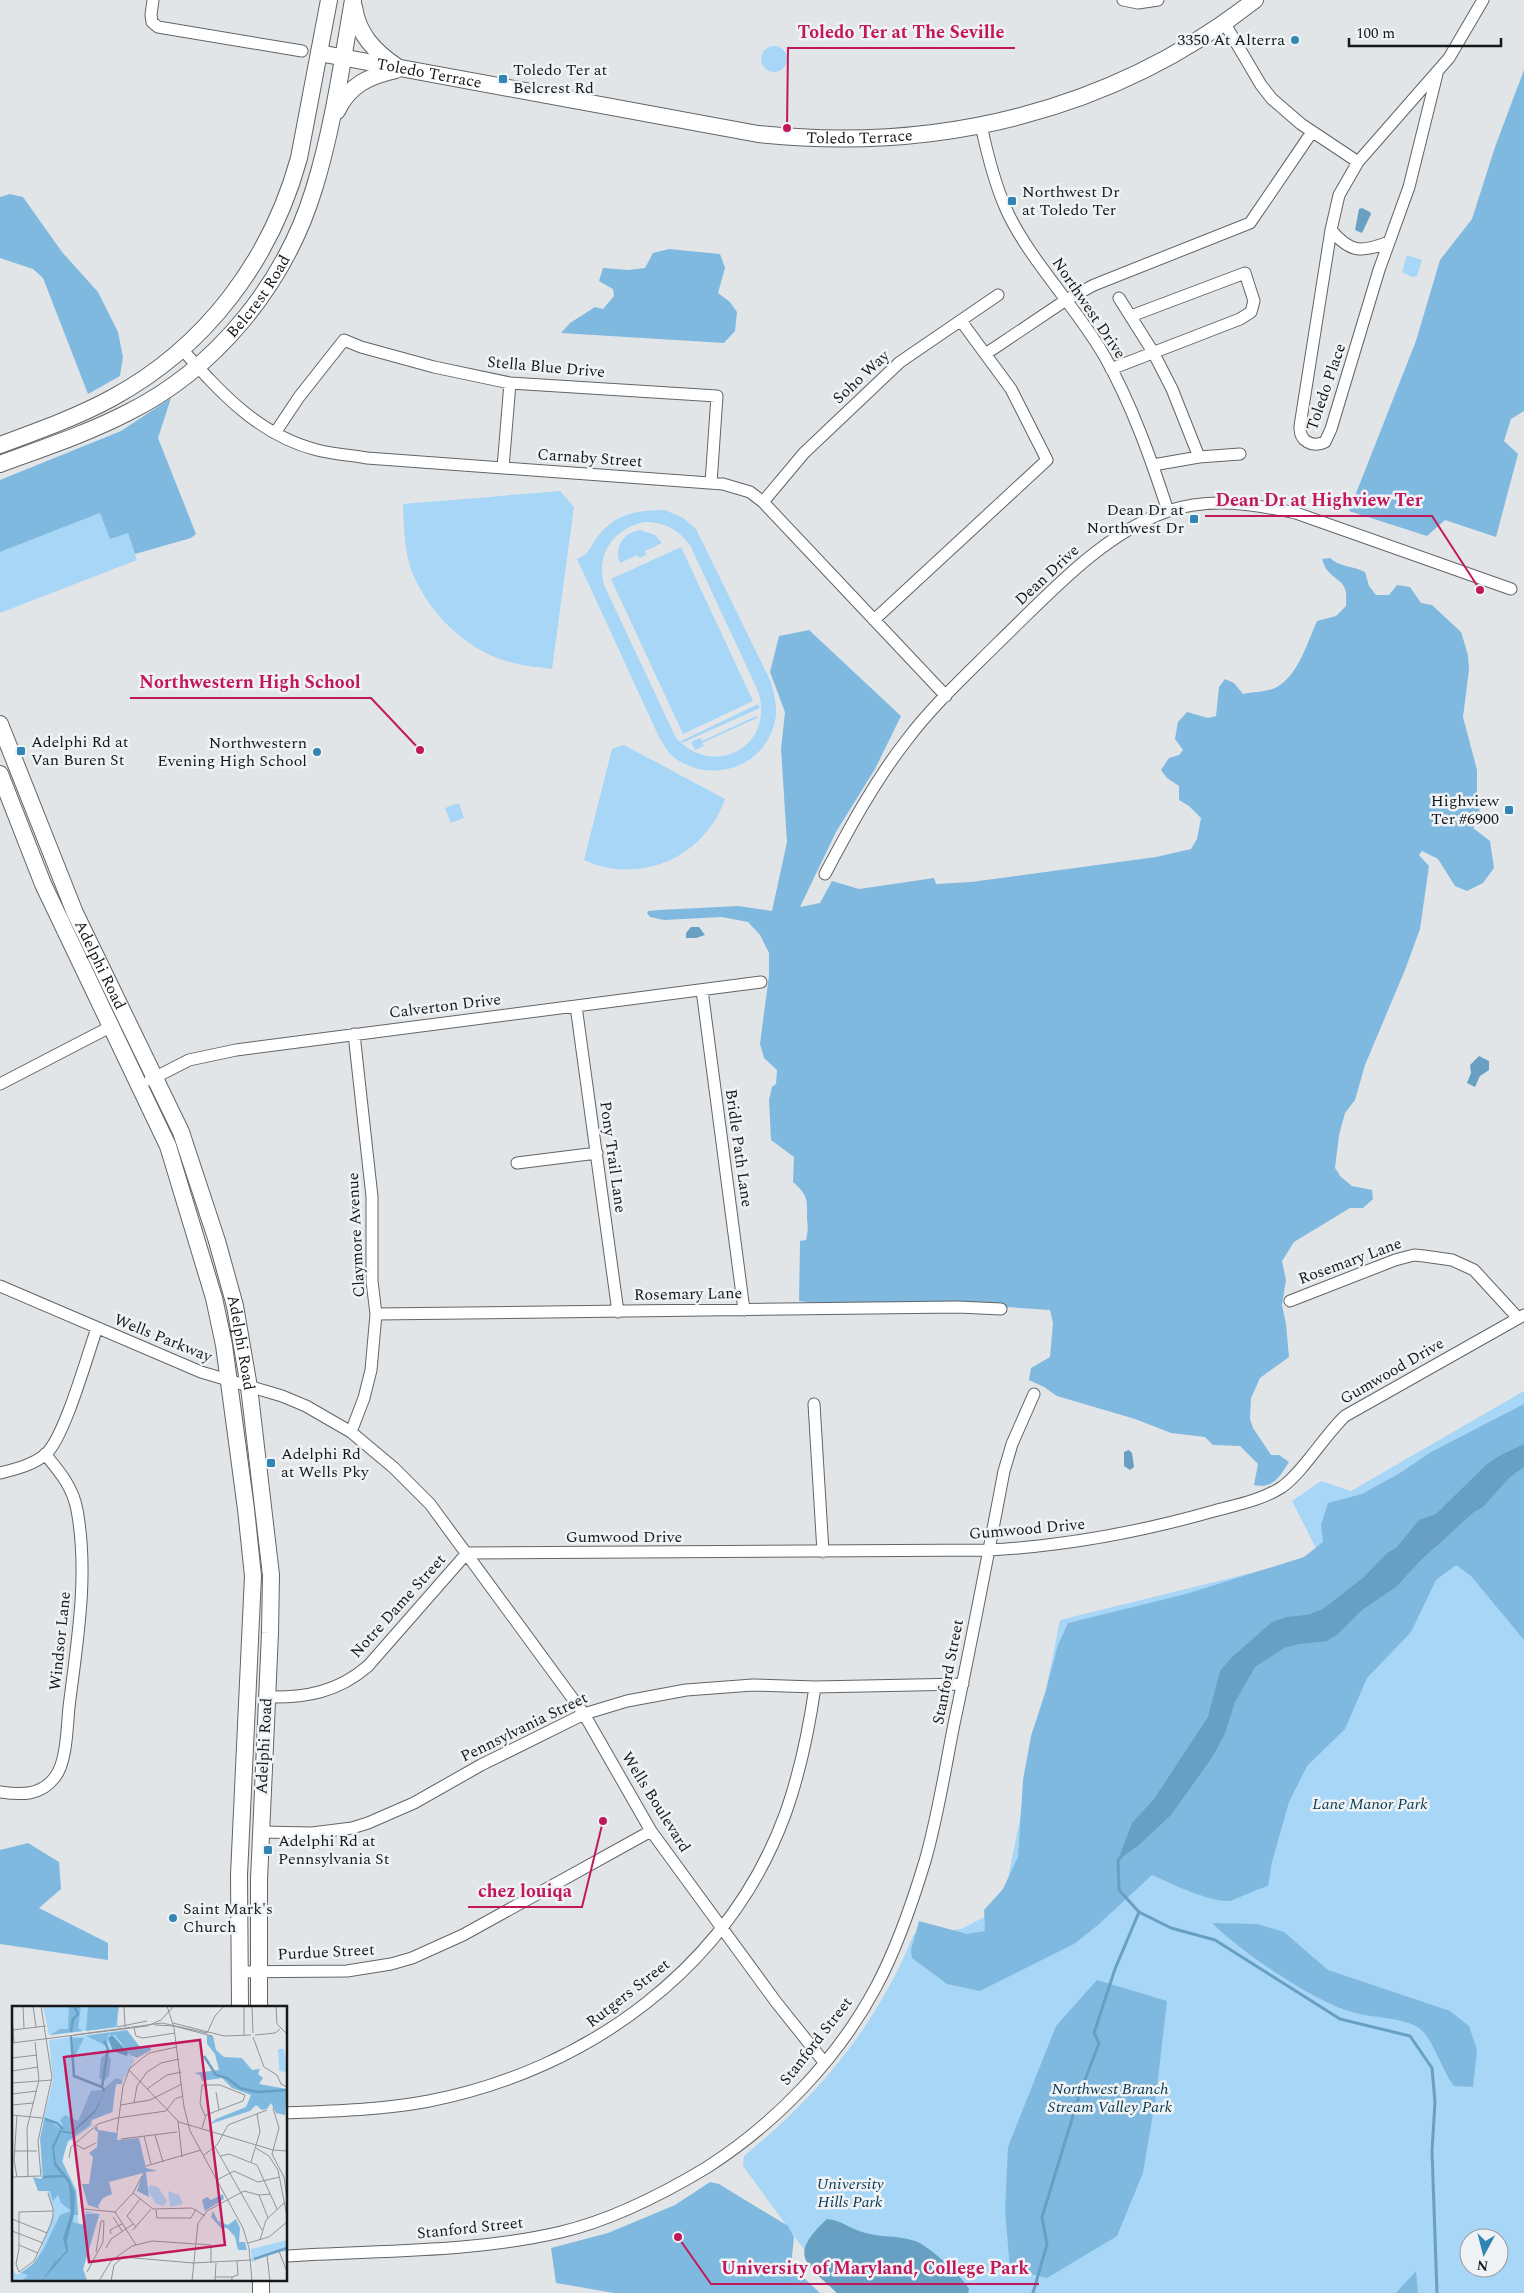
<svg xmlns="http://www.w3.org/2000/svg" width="1524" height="2293" viewBox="0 0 1524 2293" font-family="Spectral,serif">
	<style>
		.green { fill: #a7d6f6; fill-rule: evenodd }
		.forest { fill: #80b9df }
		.water { fill: #68a0c4 }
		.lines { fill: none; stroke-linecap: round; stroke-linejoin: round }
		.stream { stroke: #68a0c4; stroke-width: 3 }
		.street-casing { stroke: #626466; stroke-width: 13 }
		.secondary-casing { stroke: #626466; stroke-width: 18 }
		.street { stroke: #fff; stroke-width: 11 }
		.secondary { stroke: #fff; stroke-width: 16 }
		.poi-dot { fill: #3185b5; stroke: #f0f3f5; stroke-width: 2 }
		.labels { text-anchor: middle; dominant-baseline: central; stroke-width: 5; stroke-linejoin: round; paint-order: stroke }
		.poi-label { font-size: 16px; fill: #171819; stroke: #f0f3f5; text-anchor: start }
		.street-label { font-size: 16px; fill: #171819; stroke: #f0f3f5 }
		.park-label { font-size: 16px; font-style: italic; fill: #073851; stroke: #f0f3f5 }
		.inset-river { fill: none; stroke: #68a0c4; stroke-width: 2.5 }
		.inset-road { fill: none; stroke: #919395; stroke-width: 1 }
		.view { fill: #c2185b; fill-opacity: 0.15; stroke: #c2185b; stroke-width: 2.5 }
		.inset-edge { fill: none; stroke: #171819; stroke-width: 2.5 }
		.leader { fill: none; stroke: #c2185b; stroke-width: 2 }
		.callout-dot { fill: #c2185b; stroke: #f0f3f5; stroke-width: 2 }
		.callout-label { font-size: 18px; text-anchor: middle; font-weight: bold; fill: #c2185b; stroke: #f0f3f5; stroke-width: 5; stroke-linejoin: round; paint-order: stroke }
	</style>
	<rect width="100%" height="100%" fill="#e2e5e8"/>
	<path class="green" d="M761 59a13 13 0 1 1 26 0a13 13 0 1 1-26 0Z
		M1407,255L1422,260L1417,276L1412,277L1402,272Z
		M560,491L574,507L552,669C541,667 529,667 518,664C471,655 430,616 412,572C404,550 404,527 403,504Z
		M665,510L683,518L696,529L771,682C775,697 779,713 773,728C759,770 707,784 672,756C667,751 663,743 659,737L577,559C590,553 588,551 595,540C615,513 633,511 665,510ZM644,522C664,522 678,529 690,545L758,691C776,745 715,780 676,738L604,585C596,554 613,529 644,522Z
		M100,513L128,533L137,560L0,613V552Z
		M640,530L655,535L662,543L645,551L646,555L639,558L637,555L620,563C614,547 623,533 640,530Z
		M681,547L753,701L683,734L611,579Z
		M758,704L760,708L682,743L681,741Z
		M756,716L757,718L702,743L704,746L695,750L691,742L700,738L702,741Z
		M624,745L725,799C705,857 640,886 584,860L612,749Z
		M459,803L464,818L451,823L445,808Z
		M1524,1391V2293H836L743,2166L744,2156C821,2093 876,2026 914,1934L961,1929L1002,1908L1060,1620L1320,1556L1292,1501L1321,1481L1351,1491ZM1469,2238H1499V2268H1469Z"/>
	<path class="forest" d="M1524,70V411L1511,419L1504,441L1518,454L1496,537L1445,520L1427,536L1349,511L1416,341L1440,260L1472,219L1495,147Z
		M10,194L23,197L62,252L98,292L118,332L123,357L120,376L88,394L43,278L33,269L0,258V197Z
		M669,249L720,254L725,268L718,293L730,302L737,312L735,331L724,343L561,333L570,323L595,307L603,309L614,296L613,289L599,281L603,268L628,270L645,268L653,253Z
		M171,398L158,438L196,534L191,538L135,554L128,533L110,539L100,513L0,552V480L121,431Z
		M1330,558C1340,567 1353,566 1365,572L1369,586L1376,595H1389L1397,585L1410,587L1421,603L1432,605L1461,632L1468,655L1469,670L1463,717L1477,770V792L1481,820L1473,828L1490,841L1494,868L1483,883L1467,891L1455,886L1438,859L1422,851L1419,855L1429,866L1420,929L1405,970L1365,1065L1355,1100L1345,1113L1339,1135L1335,1168L1341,1177L1352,1186L1372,1190L1373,1199L1363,1208H1350L1294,1242L1282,1261L1286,1280L1282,1305L1286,1324L1289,1357L1260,1378L1251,1398L1250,1419L1253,1428L1271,1455H1279L1289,1462C1280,1476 1274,1489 1254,1485L1258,1464L1240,1446L1213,1445L1205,1437L1171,1433L1135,1419L1057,1396L1044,1387L1029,1380L1031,1368L1050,1357L1053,1323L1050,1310L975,1305L841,1306L799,1301L800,1241L806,1240C808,1232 808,1227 807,1219C807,1201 809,1196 793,1182L794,1157L771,1140L769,1100L772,1087L776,1084L777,1070L764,1058L760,1044L769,975V953L760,935L748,922L722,917L664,920L650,917L647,913L648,911L659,910L738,906L772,911L787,842L781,749L785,712L770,672L779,636L809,630L901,716L875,769L836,832L800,907L820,903L832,881L859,889L934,878L936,884L971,882L1156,857L1191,849L1197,839L1201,818L1189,806L1179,800V786L1167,778L1161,770L1169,758L1179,755L1183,750L1175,739L1178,722L1187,712L1208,718L1216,716L1219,687L1225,679L1234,683L1243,694C1253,692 1265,692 1275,688C1298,677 1307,643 1317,621L1336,616L1346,606C1346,601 1347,594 1345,589C1342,578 1327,578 1322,559Z
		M1524,1404V1640L1471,1576L1456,1565L1436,1580L1411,1632L1367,1678L1345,1729L1307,1766L1289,1802L1272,1862L1268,1886C1259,1888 1233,1901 1229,1901C1209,1902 1170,1883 1152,1875L1098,1925L1074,1944L980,1991L947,1984L912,1958L911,1950L919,1921L967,1934L985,1931L984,1910L1003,1889L1018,1857L1023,1780L1031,1736L1046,1690L1058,1645L1068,1623L1186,1594L1304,1557L1323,1542L1321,1525L1328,1503L1362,1494L1400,1473L1431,1452Z
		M28,1843L59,1862L61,1889L39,1908L108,1943V1960L0,1944V1850Z
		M1212,1923L1257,1924L1284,1932L1328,1970L1450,2011L1469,2026L1477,2050L1473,2087L1454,2086C1442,2071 1433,2038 1419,2028C1403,2017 1371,2018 1352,2012C1314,2002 1240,1951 1212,1923Z
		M1097,1980L1167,2001L1156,2096L1143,2173L1117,2236L1047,2278L1010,2269L1005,2210L1008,2147L1056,2026Z
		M710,2182L719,2184L788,2226L794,2237L791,2266L820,2293H614L556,2283L551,2248L608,2233L675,2205Z
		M1416,2271L1418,2293H1396Z"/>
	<path class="water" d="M1362,208L1370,212L1371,214L1362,233L1355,230L1359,209Z
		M691,927H699L705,935L696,938H686V933Z
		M1479,1056L1489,1061V1070L1480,1076L1475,1087L1467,1083L1471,1073L1470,1065Z
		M1524,1444V1467L1510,1477L1483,1507L1474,1512L1420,1561L1396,1587L1362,1610L1338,1634L1327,1641L1299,1644L1284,1648L1255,1667L1235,1702L1224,1736L1211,1759L1171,1815L1139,1845L1118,1860L1132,1823L1154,1799L1208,1717L1220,1671L1231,1658L1272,1622L1286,1617L1307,1615L1323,1609L1364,1577L1387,1553L1397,1547L1419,1520L1436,1514L1486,1465L1499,1456Z
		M1129,1450L1132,1453L1134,1467L1130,1470L1124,1466V1452Z
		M827,2219C841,2220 849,2228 862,2232C879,2238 899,2235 915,2241C928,2245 963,2277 969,2289L968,2293H837C806,2263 787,2256 827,2219Z"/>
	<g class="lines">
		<path class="stream" d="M1121,1857L1118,1860L1119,1890L1139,1912L1171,1928L1215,1940L1340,2019L1410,2036L1432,2068L1435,2102L1432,2151L1437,2293
			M1033,2293L1047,2244L1042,2217L1080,2093L1099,2043L1094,2033L1115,1969L1139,1912"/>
		<defs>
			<path id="street" d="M153,0L151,15L152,22L158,27L302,51
				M1123,0L1138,3L1158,0
				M1225,24L1261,85L1272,99L1301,124L1358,162
				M1437,74L1409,187L1379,270L1331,429L1325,442C1312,448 1299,441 1300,426L1331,230L1339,195L1358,162L1449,58L1483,0
				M981,125C987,153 994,182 1006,209C1029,260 1076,306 1105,357C1132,405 1151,459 1168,511
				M1331,230C1351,254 1362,252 1389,242
				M1119,298L1153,352L1172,389L1199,457
				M181,348C220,392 258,435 317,450C333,454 350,455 367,458L723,484L750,492L763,502L946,696
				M987,353L1066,300L1094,285L1250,223L1312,132
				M1111,369L1240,319L1251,312L1254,301L1245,273L1131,316
				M275,433L299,397L344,340L361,347L434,367L510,383L717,396L711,483
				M1153,465L1199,457L1240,454
				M503,468L510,383
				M763,502L804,453L900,362L998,295
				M874,620L1047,460L1011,389L961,321
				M825,874C849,829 874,782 906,741C933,705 967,674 999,642C1049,594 1102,534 1168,511C1211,497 1253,504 1296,513L1511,589
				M702,990L744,1310
				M576,1006L618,1312
				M150,1080L189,1060L236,1050L761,982
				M0,1084L110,1027
				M517,1163L597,1153
				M0,1286L201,1372L282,1396L306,1406L351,1432L394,1468L430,1504L584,1714L651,1831L776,2002L824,2062
				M1290,1301L1395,1260L1414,1255L1424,1256L1452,1260L1474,1270L1518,1318
				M376,1314L958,1307L1001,1309
				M814,1404L823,1552
				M351,1432L364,1398L371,1370L376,1314L372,1281V1197L354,1034
				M0,1473C16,1469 33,1465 46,1454C65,1436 87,1356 97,1328
				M467,1553L989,1550C1065,1546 1140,1532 1214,1511C1236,1505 1262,1500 1282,1487C1303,1472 1324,1436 1345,1416L1524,1315
				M267,1697C306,1698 338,1692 368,1666L467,1553
				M0,1792C21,1795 41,1796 55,1777C67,1762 67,1726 69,1707C77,1642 89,1575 77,1510C73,1487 59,1471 45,1454
				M261,1832L312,1833L352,1828L368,1823L414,1803L481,1765L584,1714L627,1701L686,1690L753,1685L815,1687L963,1684
				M239,1972L347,1971L391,1964L412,1958L463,1935L651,1831
				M286,2113C334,2111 382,2110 429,2101C588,2070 730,1967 786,1812C800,1772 809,1729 815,1687
				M286,2256C377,2250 471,2253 561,2232C612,2220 661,2195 706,2168C775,2124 837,2060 876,1987C897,1948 912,1904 925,1861C938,1816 945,1769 954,1724C972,1640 988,1555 1004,1471L1012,1444L1034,1394"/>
			<g id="secondary">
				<path d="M354,7C358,34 374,51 396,66"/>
				<path id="s1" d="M319,53L758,134C937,153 1112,112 1255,0"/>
				<path d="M337,111C349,85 369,76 396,70"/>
				<path d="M0,445C38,431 77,417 112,398C206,347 271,260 299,158L329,0"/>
				<path id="s2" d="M0,464C43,448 86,434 127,413C216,369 285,284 314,189C333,128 342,63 353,0"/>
				<path id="s3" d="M0,724L75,913L181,1132L217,1241L235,1306L249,1387L271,1575L270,1633L259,1880V2007"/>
				<path d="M0,774L43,884L168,1146L214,1298L224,1345L246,1509L253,1576L239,1875L240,2007"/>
				<path d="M261,2293V2279"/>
			</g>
		</defs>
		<use href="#street" class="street-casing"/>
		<use href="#secondary" class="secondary-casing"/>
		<use href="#street" class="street"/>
		<use href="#secondary" class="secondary"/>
	</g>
	<g class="poi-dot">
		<circle cx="1295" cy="40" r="5"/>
		<rect x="498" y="74" width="10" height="10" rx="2.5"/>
		<rect x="1007" y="196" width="10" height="10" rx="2.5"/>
		<rect x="1189" y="514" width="10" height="10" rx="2.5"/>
		<rect x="16" y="746" width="10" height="10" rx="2.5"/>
		<circle cx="317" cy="752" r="5"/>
		<rect x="1504" y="805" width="10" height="10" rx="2.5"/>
		<rect x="266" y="1458" width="10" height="10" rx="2.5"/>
		<rect x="263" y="1845" width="10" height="10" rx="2.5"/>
		<circle cx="173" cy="1918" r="5"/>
	</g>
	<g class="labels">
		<g class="poi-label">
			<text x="1285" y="40" text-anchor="end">3350 At Alterra</text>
			<text x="513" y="70">Toledo Ter at<tspan x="513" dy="18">Belcrest Rd</tspan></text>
			<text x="1022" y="192">Northwest Dr<tspan x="1022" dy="18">at Toledo Ter</tspan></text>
			<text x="1184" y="510" text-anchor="end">Dean Dr at<tspan x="1184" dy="18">Northwest Dr</tspan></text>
			<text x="31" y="742">Adelphi Rd at<tspan x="31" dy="18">Van Buren St</tspan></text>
			<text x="307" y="743" text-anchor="end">Northwestern<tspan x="307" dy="18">Evening High School</tspan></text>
			<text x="1499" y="801" text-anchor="end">Highview<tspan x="1499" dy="18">Ter #6900</tspan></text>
			<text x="281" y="1454">Adelphi Rd<tspan x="281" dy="18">at Wells Pky</tspan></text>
			<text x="278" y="1841">Adelphi Rd at<tspan x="278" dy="18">Pennsylvania St</tspan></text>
			<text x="183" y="1909">Saint Mark's<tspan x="183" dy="18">Church</tspan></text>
		</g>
		<g class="street-label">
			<text stroke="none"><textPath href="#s1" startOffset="112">Toledo Terrace</textPath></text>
			<text stroke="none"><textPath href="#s1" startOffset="548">Toledo Terrace</textPath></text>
			<text stroke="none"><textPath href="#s2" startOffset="315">Belcrest Road</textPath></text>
			<text transform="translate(1089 308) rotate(56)">Northwest Drive</text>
			<text transform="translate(546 367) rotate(5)">Stella Blue Drive</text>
			<text transform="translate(861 377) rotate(-43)">Soho Way</text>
			<text transform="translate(1326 387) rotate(-71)">Toledo Place</text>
			<text transform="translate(590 458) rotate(4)">Carnaby Street</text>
			<text transform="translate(1047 575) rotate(-43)">Dean Drive</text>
			<text stroke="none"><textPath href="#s3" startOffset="261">Adelphi Road</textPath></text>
			<text transform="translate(445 1006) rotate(-7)">Calverton Drive</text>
			<text transform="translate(739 1148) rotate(82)">Bridle Path Lane</text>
			<text transform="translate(613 1157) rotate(82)">Pony Trail Lane</text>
			<text transform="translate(356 1235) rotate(-93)">Claymore Avenue</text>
			<text transform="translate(1350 1261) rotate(-20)">Rosemary Lane</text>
			<text transform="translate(688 1294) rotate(-1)">Rosemary Lane</text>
			<text transform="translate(163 1338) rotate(22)">Wells Parkway</text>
			<text stroke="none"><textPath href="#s3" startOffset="666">Adelphi Road</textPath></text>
			<text transform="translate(1392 1371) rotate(-30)">Gumwood Drive</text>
			<text transform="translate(1027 1529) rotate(-5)">Gumwood Drive</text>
			<text x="624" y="1537">Gumwood Drive</text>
			<text transform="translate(398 1606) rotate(-48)">Notre Dame Street</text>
			<text transform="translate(60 1641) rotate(-84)">Windsor Lane</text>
			<text transform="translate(948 1672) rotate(-79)">Stanford Street</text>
			<text transform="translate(524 1727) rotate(-26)">Pennsylvania Street</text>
			<text transform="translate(264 1746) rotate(-87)">Adelphi Road</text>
			<text transform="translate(656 1802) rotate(58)">Wells Boulevard</text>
			<text transform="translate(326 1952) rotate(-3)">Purdue Street</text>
			<text transform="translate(628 1993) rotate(-38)">Rutgers Street</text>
			<text transform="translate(816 2041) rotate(-52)">Stanford Street</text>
			<text transform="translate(470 2228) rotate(-6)">Stanford Street</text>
		</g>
		<g class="park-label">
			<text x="1370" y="1804">Lane Manor Park</text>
			<text x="1110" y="2089">Northwest Branch<tspan x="1110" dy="18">Stream Valley Park</tspan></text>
			<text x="850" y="2184">University<tspan x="850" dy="18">Hills Park</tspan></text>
		</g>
	</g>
	<g transform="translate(12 2006)">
		<rect width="275" height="275" fill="#e2e5e8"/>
		<path d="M31,0H105L106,21L37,29ZM104,25L108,37L123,54L110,76L103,80L101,106L78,114L81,119L61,133L63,137L59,134L52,139L51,157L65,185L67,232L74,205L88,208L71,264L74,275H0V263L5,269L22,257L27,248L42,206L29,166L31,115L41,74L37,34ZM266,43H272L275,65L271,66L267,64ZM138,179L146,181L155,195L152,200L144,198L136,185ZM156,185L167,189L171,198L158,201ZM275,234V249L274,245L255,249L240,256L239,243Z" fill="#a7d6f6"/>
		<path d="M57,0H69L66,22L71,25L38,29L48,23H56ZM76,0H107L104,21L74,25ZM115,24L128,41H138L139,44L125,52L118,49L103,29H96L95,40L74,30ZM195,29L201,30L204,44L212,51L230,52L240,64L248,63L246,68L251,72L247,78L275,83L273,109L264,107L259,97L255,103L250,104L244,99L238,105L198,118L204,113L234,101L239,89L220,82L210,72L190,75L188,69L182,67L207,64L203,48L195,38ZM61,32H72L62,52L60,46ZM95,47L99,53L97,70L93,74L87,73L89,52ZM104,72L110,74V78H104L100,106L80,114L78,119L56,135L50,155L64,185L66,209H62L61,216L72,219L74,208H87L71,263L75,274L10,275L16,269L9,267L21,258L31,244L48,209L59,205L49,197L46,189L41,195L38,185H26L21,171L29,173L31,170L28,132L33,111L47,122L51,120L48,114L53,109L66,115L79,85L90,84ZM85,120L86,124L106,127L105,134L127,132L134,162L145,165L134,166L137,191L125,185L131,167L97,176L100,188L91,192L86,200L88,203L76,199L70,178H77L81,151L77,147L85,141L86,126L82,123ZM211,188L212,193L193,205L190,194L195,191L199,194ZM201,205L206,215L216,219L224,213L228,222L227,236H233L235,244H226L223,231L215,222H209L199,211Z" fill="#80b9df"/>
		<path d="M100,29L116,46L115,50L101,45L96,32ZM93,85L83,107L59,128L49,126L42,142L44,157L57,173L63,188L62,207L55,234L56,245L30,275L42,257V251L43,257L54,245L51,232L59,207L57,178L42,159L40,140L48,124L59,126L83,104Z" fill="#68a0c4"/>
		<path class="inset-river" d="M59,26L61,13L66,8L62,0M59,30L62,70L90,81L93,85M192,50L204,69L215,72L228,82L245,86L275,84M90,81L96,43L92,35M33,113L45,117L51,123M31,171L52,170M242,253L275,242"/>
		<path class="inset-road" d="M11,0L12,22M21,0L24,21M29,0L40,71L26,135L29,171M112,0L113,21M155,0L162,22L172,101L178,125L231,222L237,242L240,275M240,0L241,27M264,0L265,18L275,28M0,8L2,37M161,17L212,30L239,29M143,19L162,20M162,20L200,30M105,21L135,15M122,22L124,30L131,32L163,27M1,24L34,20M62,29L150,17L195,27L203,10L212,0M243,29L263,27L268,23M232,30V0M241,31L252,61L265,69L269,78L275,81M0,37L135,20L149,14L162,0M0,52L25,49M117,64L167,116L261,144L275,145M0,65L26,61M0,77L40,74M135,83L155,69L170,66M204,86L207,104M0,88L25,85M122,97L125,80L135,66L149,57L167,53M0,99L21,97M109,99L138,94L170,78M261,102L267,122L260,148L272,171L275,193M154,105L163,93L171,90M0,109L30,112M166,115L170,151M190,122L194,109L231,95L233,89L208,79H190L188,98L193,110M105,126L111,80L118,62L137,47L165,41M143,129L151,156M132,130L139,158M109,133L165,126M63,138L72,143L84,137M203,141L250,224M244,142L257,150L266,164L275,210M2,145H25M192,149L205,139L216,119L255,104M209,150L217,148L245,159L265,203M57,152L59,141L86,118L105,112L154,105M239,156L248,126L245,108M134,160L189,144M16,170L15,122L27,74L23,36M0,171L28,170M5,171L2,154L5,109M205,174L222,165L246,176L268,171M36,187L41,203V210L39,218L22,255L7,266L4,258L7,243V206L41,205M121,187L141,203L180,202L193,210M247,189L256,212M217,193L232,185L247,189L258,188M72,203L103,206L121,187L130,170M144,204L145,212H179L184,203M103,206L124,239M101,211L110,225M0,213L35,227M124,221L115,210L128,193M121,224L139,203M0,225L31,237M99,228L98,224L110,218M248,234L254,214L273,196M236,237L257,231L275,216M185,238L199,239V257M7,239L26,247M94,242L99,233L121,218M267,245L275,266M84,246L89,215H92M255,249L258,275M180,257L240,254M75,266L91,236L92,215M203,271H220M87,275L99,255L120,240L140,235L184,238M99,275L102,259L111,251L181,257M180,275L186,217L195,205L217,193M203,275L204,257M220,275V271L226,269L225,255"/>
		<path class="view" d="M188,34L213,239L77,256L52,51Z"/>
		<rect width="275" height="275" class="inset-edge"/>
	</g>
	<path class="leader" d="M787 128L788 48H1015M1480 590L1432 516H1205M420 750L371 698H130M603 1821L582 1907H468M678 2237L711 2284H1039"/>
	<g class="callout-dot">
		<circle cx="787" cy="128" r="5"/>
		<circle cx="1480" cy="590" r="5"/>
		<circle cx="420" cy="750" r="5"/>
		<circle cx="603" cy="1821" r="5"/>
		<circle cx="678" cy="2237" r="5"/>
	</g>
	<g class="callout-label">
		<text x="901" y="38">Toledo Ter at The Seville</text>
		<text x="1319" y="506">Dean Dr at Highview Ter</text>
		<text x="250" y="688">Northwestern High School</text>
		<text x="525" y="1897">chez louiqa</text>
		<text x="875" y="2274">University of Maryland, College Park</text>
	</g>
	<g transform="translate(1484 2253) rotate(187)"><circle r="24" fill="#f0f3f5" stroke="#999b9d"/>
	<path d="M0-4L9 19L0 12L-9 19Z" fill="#3185b5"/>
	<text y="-8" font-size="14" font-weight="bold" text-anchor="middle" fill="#171819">N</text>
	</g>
	<path d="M1349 38v8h152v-8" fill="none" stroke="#171819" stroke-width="2.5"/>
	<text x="1356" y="38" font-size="15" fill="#171819" stroke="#f0f3f5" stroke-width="4" paint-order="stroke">100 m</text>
</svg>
